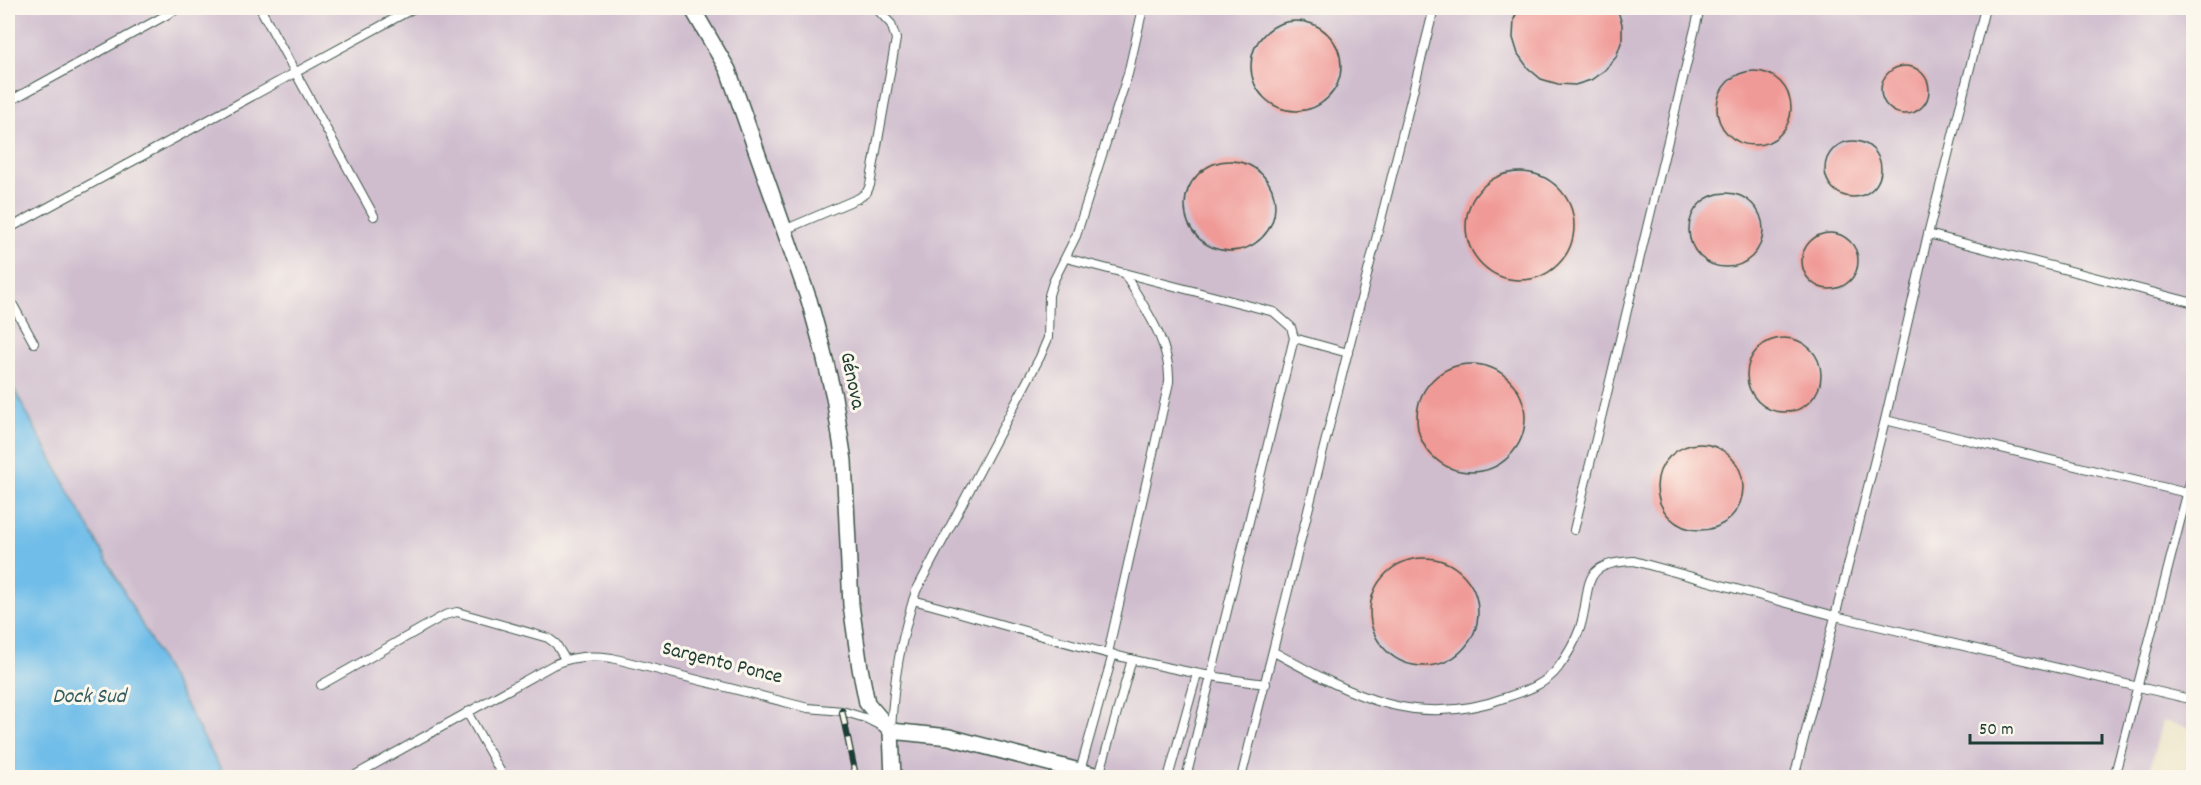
<svg xmlns="http://www.w3.org/2000/svg" width="2201" height="785" viewBox="0 0 2201 785" font-family="Dekko,sans-serif">
	<style>
		.industrial { fill: #cfbdce }
		.water { fill: #6fbde9; stroke: #477d8e; stroke-width: 1.5 }
		.building { fill: #f09a97 }
		.lines { fill: none; stroke-linecap: round; stroke-linejoin: round }
		.service-casing { stroke: #3e5649; stroke-width: 10 }
		.minor-casing { stroke: #3e5649; stroke-width: 18 }
		.service { stroke: #fff; stroke-width: 8 }
		.minor { stroke: #fff; stroke-width: 15 }
		.rail-casing { stroke: #1f3d34; stroke-width: 7 }
		.rail { stroke: #fbf7ec; stroke-width: 4.5; stroke-dasharray: 14; stroke-linecap: butt }
		.labels { text-anchor: middle; dominant-baseline: central; stroke-width: 6; stroke-linejoin: round; paint-order: stroke }
		.street-label { font-size: 21px; fill: #1f3d34; stroke: #fbf7ec }
		.water-label { font-size: 22px; font-style: italic; fill: #335d61; stroke: #fbf7ec }
	</style>
	<rect width="100%" height="100%" fill="#fbf7ec"/>
	<filter id="ink" filterUnits="userSpaceOnUse"><feTurbulence type="fractalNoise" baseFrequency=".0167" numOctaves="2"/><feDisplacementMap in="SourceGraphic" scale="12" xChannelSelector="R" yChannelSelector="G"/><feConvolveMatrix kernelMatrix="1 2 1 2 8 2 1 2 1" color-interpolation-filters="sRGB"/></filter>
	<filter id="wash" filterUnits="userSpaceOnUse"><feTurbulence type="fractalNoise" baseFrequency=".008" numOctaves="4" result="noise"/><feDisplacementMap in="SourceGraphic" scale="24" xChannelSelector="R" yChannelSelector="G"/><feGaussianBlur stdDeviation="1.35" result="paint"/><feColorMatrix in="noise" values="0 0 0 0 0 0 0 0 0 0 0 0 0 0 0 0 0 1.4 0 .05"/><feComposite in="paint" operator="in"/></filter>
	<g filter="url(#wash)">
		<rect width="100%" height="100%" fill="#ebe2c2"/>
		<path class="industrial" d="M8,8H2193V728L2162,721L2148,778L225,777L8,377Z"/>
		<path class="water" d="M8,377L32,423L225,777H8Z"/>
		<g id="blocks">
			<path class="building" d="M1519,8H1617L1622,24V40L1616,57L1605,70L1591,80L1575,85L1558,84L1541,79L1528,68L1518,54L1513,38L1514,19Z
				M1251 66a45 45 0 1 1 90 0a45 45 0 1 1-90 0Z
				M1881 90a24 24 0 1 1 48 0a24 24 0 1 1-48 0Z
				M1717 108a37 37 0 1 1 74 0a37 37 0 1 1-74 0Z
				M1825 169a28 28 0 1 1 56 0a28 28 0 1 1-56 0Z
				M1185 206a45 45 0 1 1 90 0a45 45 0 1 1-90 0Z
				M1466 226a54 54 0 1 1 108 0a54 54 0 1 1-108 0Z
				M1689 230a37 37 0 1 1 74 0a37 37 0 1 1-74 0Z
				M1802 261a28 28 0 1 1 56 0a28 28 0 1 1-56 0Z
				M1747 375a37 37 0 1 1 74 0a37 37 0 1 1-74 0Z
				M1417 418a54 54 0 1 1 108 0a54 54 0 1 1-108 0Z
				M1657 487a43 43 0 1 1 86 0a43 43 0 1 1-86 0Z
				M1370 612a54 54 0 1 1 108 0a54 54 0 1 1-108 0Z"/>
		</g>
	</g>
	<g filter="url(#ink)">
		<use href="#blocks" fill-opacity="0" stroke="#3e5649" stroke-width="1.5"/>
		<g class="lines">
			<defs>
				<path id="service" d="M260,8L374,216
					M8,102L179,8
					M8,229L414,8
					M784,230L859,198L867,192L870,185L896,39L891,24L876,8
					M1928,234L2194,303
					M1066,258L1274,312L1291,327L1294,338L1186,778
					M8,296L34,343
					M1294,338L1348,353
					M1885,420L2187,493
					M1574,530L1700,8
					M913,600C1029,631 1146,670 1266,684
					M1274,652C1352,695 1416,731 1507,697C1526,691 1546,684 1558,668C1567,656 1575,642 1580,628C1593,586 1577,563 1634,561L1835,616L2194,700
					M1108,653L1169,382C1171,342 1143,306 1124,273
					M321,685L445,615L457,612L548,638L556,644L565,659
					M467,712L504,778
					M891,730C894,678 900,641 916,591L1040,357L1048,338L1049,295L1053,282L1076,236L1128,74L1143,8
					M1080,771L1113,654
					M1099,776L1132,659
					M350,778L553,665C572,656 591,655 612,658L808,708L842,711L865,718L881,726
					M1168,778L1197,674
					M1241,778L1434,8
					M1794,778L1885,420L1928,234L1985,8
					M2114,778L2194,467"/>
				<path id="minor" d="M692,8L728,70L809,300L822,347L834,397L844,461L851,605L860,668L867,703L891,731L893,778
					M891,731L949,737L1106,778"/>
			</defs>
			<use href="#service" class="service-casing"/>
			<use href="#minor" class="minor-casing"/>
			<use href="#service" class="service"/>
			<use href="#minor" class="minor"/>
			<defs>
				<path id="rail" d="M842,711L856,778"/>
			</defs>
			<use href="#rail" class="rail-casing"/>
			<use href="#rail" class="rail"/>
		</g>
	</g>
	<g class="labels">
		<g class="street-label">
			<text transform="translate(851 381) rotate(78)">Génova</text>
			<text transform="translate(722 664) rotate(14)">Sargento Ponce</text>
		</g>
		<g class="water-label">
			<text x="89" y="697">Dock Sud</text>
		</g>
	</g>
	<rect width="2201" height="785" fill="none" stroke="#fbf7ec" stroke-width="30"/>
	<path d="M1970 734v9h132v-9" fill="none" stroke="#1f3d34" stroke-width="3"/>
	<text x="1979" y="734" font-size="18" fill="#1f3d34" stroke="#fbf7ec" stroke-width="4.5" paint-order="stroke">50 m</text>
</svg>
